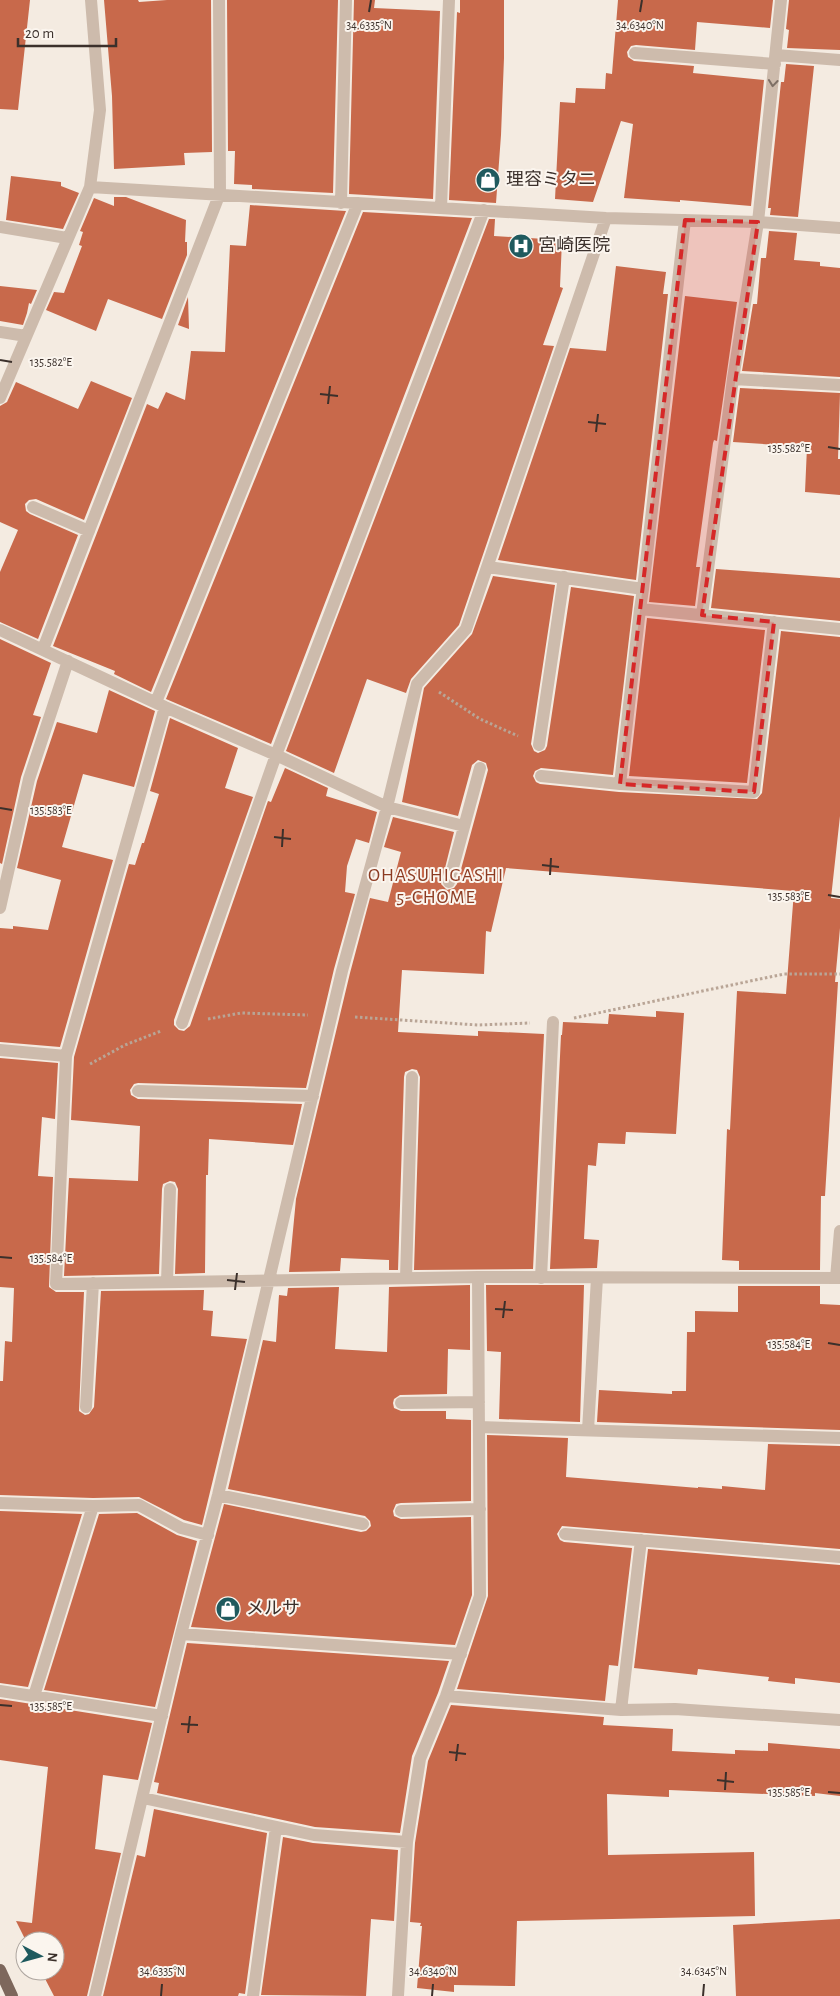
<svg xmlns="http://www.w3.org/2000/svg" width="840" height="1996" viewBox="0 0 840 1996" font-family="'Alegreya Sans','Noto Sans JP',sans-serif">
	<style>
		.building { fill: #c8694b }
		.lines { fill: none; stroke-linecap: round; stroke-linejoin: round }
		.path { stroke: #b9a596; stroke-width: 3; stroke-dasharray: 2.5 2.5; stroke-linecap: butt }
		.minor { stroke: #cdbbac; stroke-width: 12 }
		.major { stroke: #7d675c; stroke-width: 12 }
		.oneway { stroke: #7d6f65 }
		.marked { fill: #d62828; fill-opacity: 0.2; stroke: #d62828; stroke-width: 4; stroke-dasharray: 10 6; stroke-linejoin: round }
		.ticks { fill: none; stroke: #3b302b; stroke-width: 2 }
		.labels { text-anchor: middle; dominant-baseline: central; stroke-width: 4; stroke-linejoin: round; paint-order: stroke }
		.poi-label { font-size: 18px; fill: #3b302b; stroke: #fbf5ee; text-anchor: start }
		.neighbourhood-label { font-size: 19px; letter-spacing: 1px; fill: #8c3b22; stroke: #fbf5ee }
		.ticks-label { font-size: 12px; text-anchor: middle; fill: #3b302b; stroke: #fbf5ee; stroke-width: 4; stroke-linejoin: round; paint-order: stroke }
	</style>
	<rect width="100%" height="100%" fill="#f4ebe1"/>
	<path class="building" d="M0,0H30L18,110L0,109Z
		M104,0H138L139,2L167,0H211L212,152L184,153L185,165L114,169L112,96Z
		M227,0H338L333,193L252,189V185L234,184L235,151H228Z
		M354,0H375L374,8L440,11L433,199L349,194Z
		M460,0H504V58L501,135L496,203L449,200L457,12L460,13Z
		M618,0H773L770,28L697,22L695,50L636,45L631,46L627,52L628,57L634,61L694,66L693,73L764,80L751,206L680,200V202L624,198L633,124L621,121L593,202L555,199L560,102L575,103L576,88L605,89L606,73L612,74Z
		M789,0H840V50L787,48L789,30L786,29Z
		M786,64L814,66L798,217L770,215L771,208H768L781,82H784Z
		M11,176L61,182V186L79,193L63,229L6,220Z
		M114,197H126L186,220L185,242H187V255L162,319L108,299L96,331L46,310L54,292L64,293L82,246L79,245L83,232L80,231L94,198L114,206Z
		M250,205L346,211L151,692L114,674L115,671L53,646L147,404L158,409L166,392L185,400L191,351L225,352L230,245L246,246Z
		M363,212L472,218L271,744L166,699Z
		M489,219H495L494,236L562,240L560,287L563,288L543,345L554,346L459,625L411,679L406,693L367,679L334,773L286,751Z
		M769,231L797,233L794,260L820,262V266L840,268V377L742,371L753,304H757L761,258H766Z
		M616,266L666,272L663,294H668L636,580L498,560L570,348L606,351Z
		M0,286L37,290L31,304L29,303L27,313L23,325L0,321Z
		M685,296L737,302L717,441L714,440L713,443L696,567H700L695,606L649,602Z
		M188,297L189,329L178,325Z
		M91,381L132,398L84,520L36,499L29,500L25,504L26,511L30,514L78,535L38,639L0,622V572L18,530L0,522V406L7,402L16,382L78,409Z
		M740,388L840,393L838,459H840V495L805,492L807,447L733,442Z
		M716,569L840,578V621L711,608Z
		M493,576L555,585L531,744L534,751L538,753L545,750L547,746L571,587L634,596L613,775L541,768L535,771L533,776L536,782L540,784L619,792L757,799L762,793L781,631L840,637V816L831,898L840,899V928L835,982H838L825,1196H821L820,1270H739V1261L722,1260L727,1129L730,1130L737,991L786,994L794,891L506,868L491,932L486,931L484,974L402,970L398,1032L478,1036V1031L544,1034L533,1269L414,1270L420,1077L417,1070L412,1069L405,1072L404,1077L398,1270H389V1260L341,1258L340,1271L289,1272L296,1199L350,973L370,898L388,902L401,852L384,847L393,817L454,832L441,884L447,890L454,888L457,884L488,770L486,763L478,760L472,765L458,816L402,802L424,688L472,634Z
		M647,618L765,630L747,783L629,776Z
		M0,639L51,663L33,715L41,717L21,777L2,864L0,863Z
		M109,690L155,711L134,787L83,774L62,847L113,860L60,1047L0,1042V928L13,929V926L48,930L61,880L17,868L37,781L57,722L97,733Z
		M170,718L238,748L225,788L253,797L174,1020V1025L179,1030L184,1031L190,1026L268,801L271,802L285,768L328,788L326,796L377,812L369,843L356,839L347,866L345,892L355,894L334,969L306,1088L138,1083L134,1084L130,1090L131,1095L138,1099L302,1104L293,1145L209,1139L208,1175H206L205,1273L175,1274L178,1189L175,1182L170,1181L163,1184L162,1189L159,1274L64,1276L69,1178L138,1181L140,1126L71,1120L74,1057L129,864L135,865L142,843H144L159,794L150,791Z
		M656,1011L684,1013L676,1134L626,1132L625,1144L598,1143L596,1166L588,1165L584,1239L599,1240L597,1268L550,1269L561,1035H562L563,1022L608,1024L609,1014L656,1017Z
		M0,1058L58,1063L55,1119L42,1117L38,1176L53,1177L49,1287L56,1292H84L79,1411L85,1415L89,1414L94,1407L101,1291L204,1290L203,1310L213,1311L211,1336L247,1339L202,1525L184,1520L139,1497L93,1498L0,1495V1381H3L5,1341L12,1342L14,1288L0,1287Z
		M470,1285V1350L448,1349L447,1394L400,1395L394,1399L393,1403L394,1408L401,1411H446V1419L471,1420V1501L401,1503L396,1504L393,1511L394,1516L401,1519L471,1517L472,1595L455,1645L191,1627L224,1504L361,1532L366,1531L371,1526L370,1521L365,1516L228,1489L263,1340L276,1342L279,1295L287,1296L288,1288L339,1287L335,1349L387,1352L389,1287Z
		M486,1285H584L580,1422L499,1419L501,1352L487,1351Z
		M738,1286H820V1304L840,1305V1430L597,1422L599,1390L672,1394V1391H686L687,1332H695V1311L738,1312Z
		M487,1435L568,1438L566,1477L698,1488V1487L722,1489V1486L765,1490L768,1444L840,1446V1549L562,1526L557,1534L560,1540L564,1542L632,1548L618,1666L609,1665L605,1701L457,1689L488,1596Z
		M0,1511L82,1514L28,1687L0,1683Z
		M137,1513L177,1535L197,1541L155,1707L44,1690L99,1514Z
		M648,1549L840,1565V1683L795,1678V1684L768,1681L769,1677L698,1669L697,1675L634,1668Z
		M187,1643L449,1661L438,1693L412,1756L400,1833L315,1827L157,1793L159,1783L154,1782Z
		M0,1699L152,1723L138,1780L103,1775L95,1849L121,1853L87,1996H54L41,1971H55V1941H26L16,1921L32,1923L48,1767L0,1760Z
		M451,1705L604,1717L603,1725L673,1729L672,1751L735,1754V1750L768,1751V1743L840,1749V1796L815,1793V1796L669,1790V1797L607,1794L608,1855L754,1852L755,1916L517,1921L515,1986L454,1985V1992L417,1988L422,1926H420L421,1923L410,1922L415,1843L428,1761Z
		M154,1809L267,1833L245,1994L239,1993L238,1996H103L137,1855L145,1857Z
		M283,1837L313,1843L398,1850L394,1921L371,1919L366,1996L261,1995Z
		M840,1919V1996H736L733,1925Z"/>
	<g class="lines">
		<path class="path" d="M439,692L480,719L518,736
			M355,1017L478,1025L530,1023
			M574,1018L784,974H840
			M208,1019L241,1013L308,1015
			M90,1064L125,1045L161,1031"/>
		<path class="minor" d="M635,53L775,64
			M776,55L840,60
			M90,187L100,110L91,0
			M341,203L346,0
			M441,208L449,0
			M0,227L67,238
			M0,332L26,336
			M733,379L840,385
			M0,398L90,187L606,218L758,222L840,228
			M33,507L89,531
			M488,567L643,589L640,609L840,629
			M643,589L685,220
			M702,615L733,379L758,222L781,0
			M0,630L165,707L276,755L387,807L464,826
			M43,649L220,193L219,0
			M156,702L358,203
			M165,707L66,1056L56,1284L478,1277L840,1278
			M539,745L564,577
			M541,776L620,784L754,792L774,622
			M620,784L640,609
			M449,882L480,768
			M0,908L29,779L68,661
			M182,1023L276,755L484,210
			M0,1050L66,1056
			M138,1091L313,1096
			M406,1278L412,1077
			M541,1278L553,1022
			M836,1278L840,1231
			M167,1282L170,1189
			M401,1403L479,1402
			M86,1407L93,1283
			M479,1427L840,1438
			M588,1430L597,1278
			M218,1495L363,1524
			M0,1503L93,1506L34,1696
			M93,1506L139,1505L181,1528L208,1535
			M401,1511L480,1509
			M565,1534L840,1557
			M181,1634L461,1654
			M0,1691L162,1716
			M446,1696L621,1710L675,1709L840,1720
			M621,1710L641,1540
			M143,1798L314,1835L407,1842
			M95,1996L181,1634L218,1495L342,971L387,807L417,684L466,629L606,218
			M253,1996L276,1827
			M398,1996L407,1842L420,1759L446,1696L480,1596L478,1277"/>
		<path class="major" d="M0,1970L12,1996"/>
	</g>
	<defs><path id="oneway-chevron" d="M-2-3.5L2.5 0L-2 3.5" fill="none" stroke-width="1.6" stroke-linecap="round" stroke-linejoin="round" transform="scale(1.25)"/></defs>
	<use class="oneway" href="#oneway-chevron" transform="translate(773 83) rotate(96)"/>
	<path class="marked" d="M685,220L758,222L702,615L774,622L754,792L620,784Z"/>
	<path class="ticks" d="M369,12L371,0M640,12L642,0M0,360L12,362M320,394L338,396M328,404L330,386M588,422L606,424M596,432L598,414M828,447L840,449M0,808L12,810M274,837L291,839M282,847L283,829M542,865L559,867M550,875L551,858M828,895L840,897M0,1257L12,1258M227,1280L245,1282M235,1290L237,1273M495,1309L513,1310M503,1318L505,1301M828,1343L840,1345M0,1705L12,1706M181,1724L198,1725M188,1733L190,1716M449,1752L466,1754M456,1761L458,1744M717,1780L734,1782M725,1790L726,1772M828,1792L840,1793M161,1996L162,1984M432,1996L433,1984M703,1996L704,1984"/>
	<defs>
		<symbol id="shop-disc" viewBox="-11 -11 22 22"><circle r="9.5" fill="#1f5a5e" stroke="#fbf5ee"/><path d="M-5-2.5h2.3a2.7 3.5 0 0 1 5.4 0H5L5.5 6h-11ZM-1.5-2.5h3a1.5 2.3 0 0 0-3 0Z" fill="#fff"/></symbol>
		<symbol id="hospital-disc" viewBox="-11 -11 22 22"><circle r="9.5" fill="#1f5a5e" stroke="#fbf5ee"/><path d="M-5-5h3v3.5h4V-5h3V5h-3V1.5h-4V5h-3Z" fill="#fff"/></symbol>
	</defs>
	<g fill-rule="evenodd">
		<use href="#shop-disc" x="474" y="166" width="28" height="28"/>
		<use href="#hospital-disc" x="507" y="232" width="28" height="28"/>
		<use href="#shop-disc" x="214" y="1595" width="28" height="28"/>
	</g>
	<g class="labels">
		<g class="poi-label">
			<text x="506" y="180">理容ミタニ</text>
			<text x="538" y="246">宮崎医院</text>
			<text x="246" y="1609">メルサ</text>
		</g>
		<g class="neighbourhood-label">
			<text x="436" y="875">OHASUHIGASHI<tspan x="436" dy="22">5-CHOME</tspan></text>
		</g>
	</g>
	<g class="ticks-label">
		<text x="369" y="29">34.6335°N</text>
		<text x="640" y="29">34.6340°N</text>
		<text x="51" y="366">135.582°E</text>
		<text x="789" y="452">135.582°E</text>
		<text x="51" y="814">135.583°E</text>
		<text x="789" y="900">135.583°E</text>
		<text x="51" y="1262">135.584°E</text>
		<text x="789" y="1348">135.584°E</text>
		<text x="51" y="1710">135.585°E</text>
		<text x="789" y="1796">135.585°E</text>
		<text x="162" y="1975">34.6335°N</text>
		<text x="433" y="1975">34.6340°N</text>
		<text x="704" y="1975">34.6345°N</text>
	</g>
	<g transform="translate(40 1956) rotate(96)"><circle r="24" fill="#fbf5ee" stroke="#aea6a0"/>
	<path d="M0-4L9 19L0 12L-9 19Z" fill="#1f5a5e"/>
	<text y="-8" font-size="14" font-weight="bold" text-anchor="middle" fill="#3b302b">N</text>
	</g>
	<path d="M18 38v8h98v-8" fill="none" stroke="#3b302b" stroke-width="2.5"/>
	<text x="25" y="38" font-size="15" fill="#3b302b" stroke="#fbf5ee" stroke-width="4" paint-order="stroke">20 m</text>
</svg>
